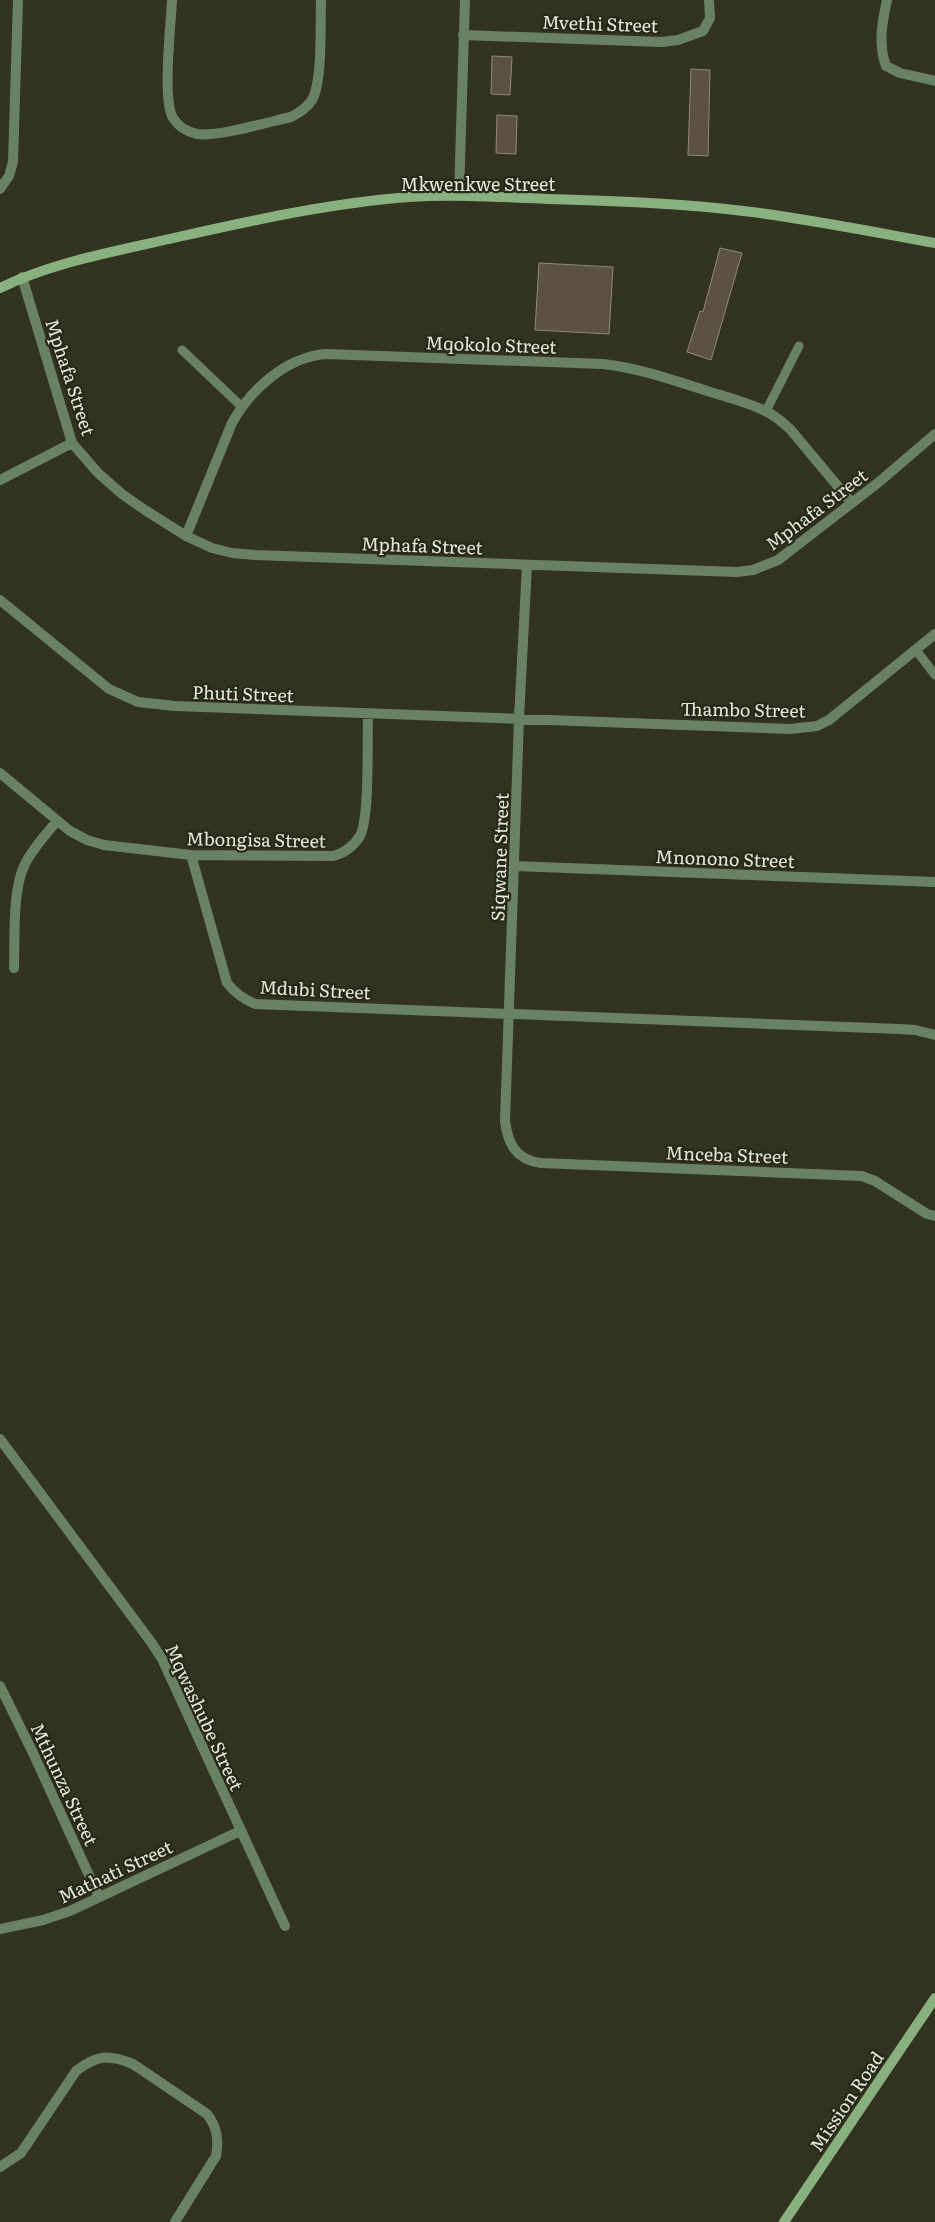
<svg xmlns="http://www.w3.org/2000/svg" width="935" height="2222" viewBox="0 0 935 2222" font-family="Literata,serif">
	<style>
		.building { fill: #5c5241; stroke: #938876 }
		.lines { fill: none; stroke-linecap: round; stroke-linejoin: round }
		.lane { stroke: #6a8264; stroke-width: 9 }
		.street { stroke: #6a8264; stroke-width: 10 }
		.secondary { stroke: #89b07f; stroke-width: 10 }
		.labels { text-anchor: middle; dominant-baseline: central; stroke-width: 4.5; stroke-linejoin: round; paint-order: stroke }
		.street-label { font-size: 18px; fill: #e6e6db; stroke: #292918 }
	</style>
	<rect width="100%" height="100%" fill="#333321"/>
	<path class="building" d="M492,56L512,57L510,95L491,94Z
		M691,69L710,70L708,156L688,155Z
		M497,115L517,116L516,154L496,153Z
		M720,248L742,253L711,360L687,352L700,311L703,312Z
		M539,263L613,267L609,334L535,330Z"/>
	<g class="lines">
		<path class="lane" d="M182,350L241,406
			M766,411L799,346
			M916,650L935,675"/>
		<path class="street" d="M172,0C171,24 162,100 173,118C178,126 187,132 197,134C218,137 268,122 291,117C299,113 307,108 312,100C323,80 320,24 321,0
			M887,0C882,23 878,44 886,66L900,73L935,81
			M463,35L661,42L678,40L703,31L710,18L709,0
			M0,189L9,176L13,162L18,0
			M459,195L465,0
			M22,277L72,443L98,473L122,494L145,510L186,536L212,548L232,553L255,555L737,572L753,570L778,560L879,482L935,434
			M0,480L72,443
			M186,536L232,423C250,390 286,357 326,354L603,364C639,368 673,380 707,391C726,397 747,402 765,411C775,415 782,422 790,429L851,502
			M527,565L519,718L505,1121C508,1144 516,1160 541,1163L862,1176L875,1181L927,1214L935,1216
			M0,600L109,689L138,702L175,706L790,729L817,726L829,720L935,634
			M0,773L70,831L87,840L104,845L191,855L333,856C345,853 353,847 360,836C370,817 367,740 368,714
			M191,855L227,983C235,993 243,999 255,1004L899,1029L915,1030L935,1035
			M514,866L935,882
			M14,968C15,940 12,889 25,864C33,848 46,834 57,821
			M0,1439L151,1642L162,1659L285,1926
			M0,1686L34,1755L99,1897
			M0,1929L43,1920L70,1911L240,1831
			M0,2167L21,2153L76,2071C97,2055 108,2054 133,2064L207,2114C217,2127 219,2139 216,2156L175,2222"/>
		<path class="secondary" d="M0,288C56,261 118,251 178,237C254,220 331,203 409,197C455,194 501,197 547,199C615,201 684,203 752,212C813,220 874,232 935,243
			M784,2222L935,1998"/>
	</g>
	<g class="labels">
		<g class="street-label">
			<text transform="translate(600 23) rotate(2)">Mvethi Street</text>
			<text x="478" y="183">Mkwenkwe Street</text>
			<text transform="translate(491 344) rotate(2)">Mqokolo Street</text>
			<text transform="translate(71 377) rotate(72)">Mphafa Street</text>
			<text transform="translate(816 509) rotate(-37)">Mphafa Street</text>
			<text transform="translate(422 545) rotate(2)">Mphafa Street</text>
			<text transform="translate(243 693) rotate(2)">Phuti Street</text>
			<text transform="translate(743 709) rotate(1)">Thambo Street</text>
			<text transform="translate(256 839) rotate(1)">Mbongisa Street</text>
			<text transform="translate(499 857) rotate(-88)">Siqwane Street</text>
			<text transform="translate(725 858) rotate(2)">Mnonono Street</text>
			<text transform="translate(315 989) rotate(3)">Mdubi Street</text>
			<text transform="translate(727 1154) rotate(2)">Mnceba Street</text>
			<text transform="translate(205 1717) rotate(65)">Mqwashube Street</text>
			<text transform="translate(65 1784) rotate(65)">Mthunza Street</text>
			<text transform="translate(115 1871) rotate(-25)">Mathati Street</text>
			<text transform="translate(846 2101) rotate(-56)">Mission Road</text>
		</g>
	</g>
</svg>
